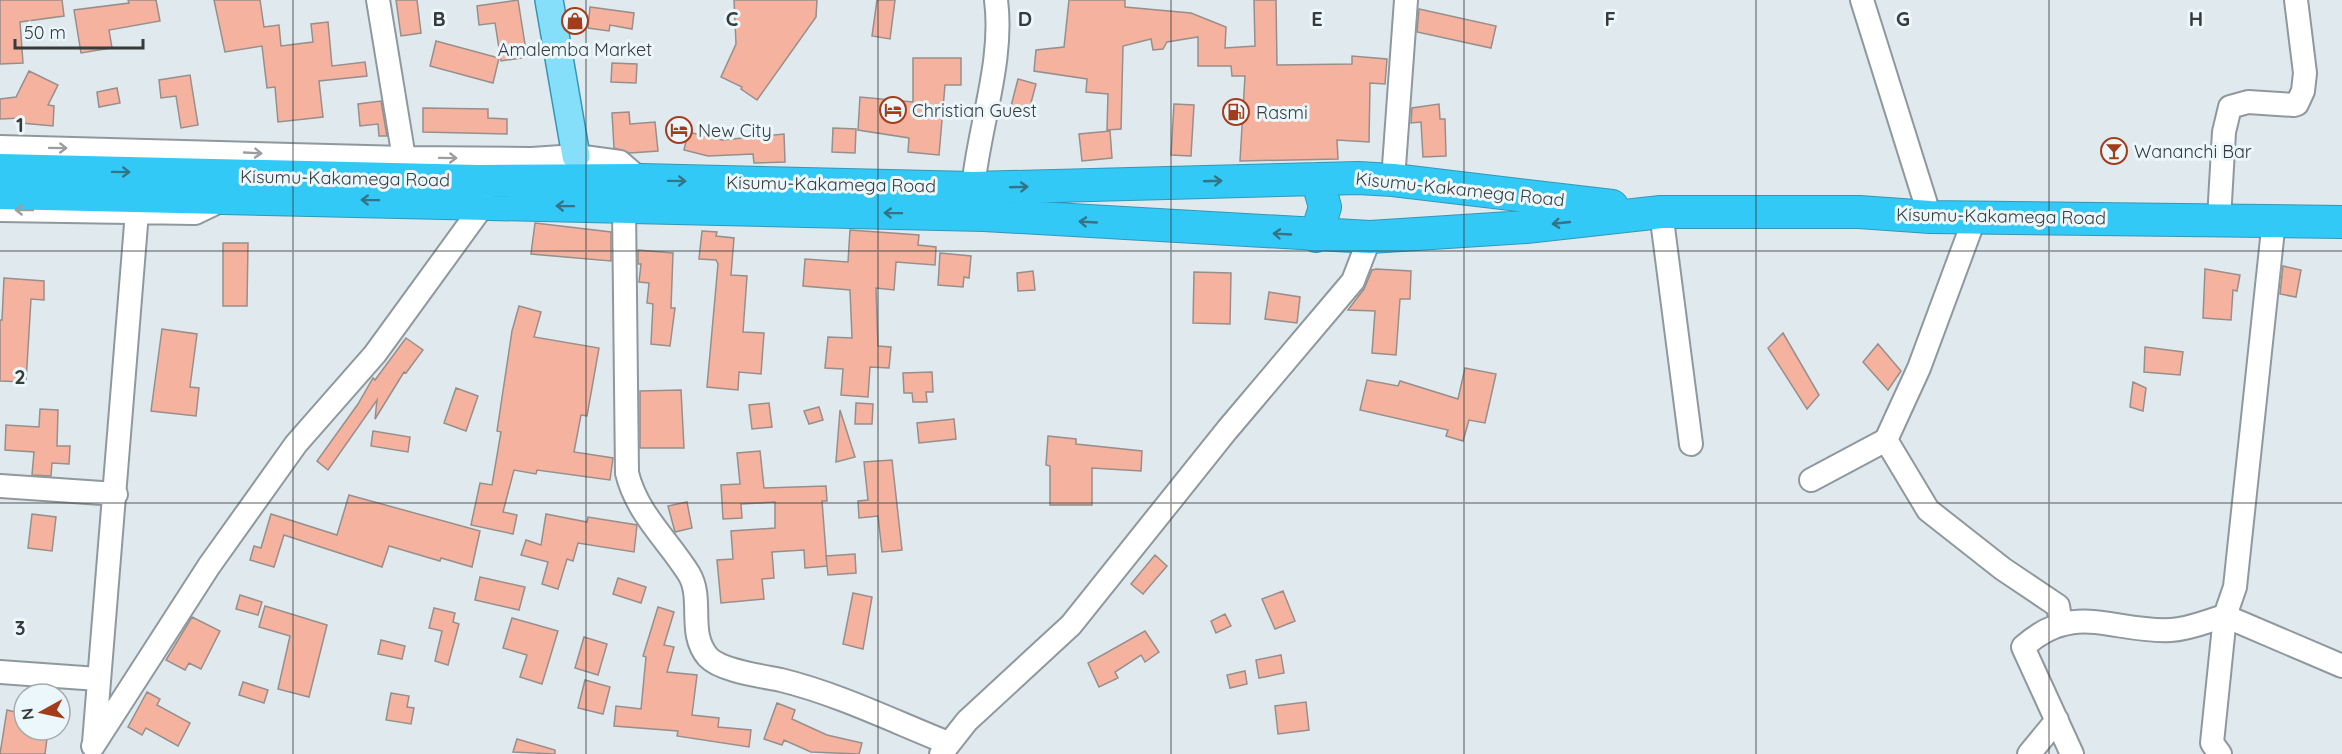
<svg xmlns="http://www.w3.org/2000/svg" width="2342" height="754" viewBox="0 0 2342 754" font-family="Quicksand,sans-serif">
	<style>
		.building { fill: #f5b39f; stroke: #988e8b; stroke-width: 1.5 }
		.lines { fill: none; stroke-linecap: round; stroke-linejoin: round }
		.minor-casing { stroke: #8f999d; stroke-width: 26 }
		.major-casing { stroke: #3497b6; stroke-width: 30 }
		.highway-casing { stroke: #3497b6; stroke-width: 34 }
		.minor { stroke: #fff; stroke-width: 22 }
		.major { stroke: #85dffa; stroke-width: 27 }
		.highway { stroke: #33c9f7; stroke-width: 32 }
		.oneway { stroke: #9b9d9e }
		.oneway2 { stroke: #357487 }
		.grid { fill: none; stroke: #373b3c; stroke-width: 1.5; stroke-opacity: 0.55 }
		.labels { text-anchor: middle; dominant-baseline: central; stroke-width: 6; stroke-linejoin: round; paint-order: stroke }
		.poi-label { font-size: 18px; fill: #373b3c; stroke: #ecf7fb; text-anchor: start }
		.street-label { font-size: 18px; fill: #373b3c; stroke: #ecf7fb }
		.grid-label { font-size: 20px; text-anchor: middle; font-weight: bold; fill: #373b3c; stroke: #ecf7fb; stroke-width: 6; stroke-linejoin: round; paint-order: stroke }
	</style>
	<rect width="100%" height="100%" fill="#dfe9ee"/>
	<path class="building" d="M0,0H62L64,16L20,22L23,63L0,64Z
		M128,0H156L160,21L109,30L112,48L81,53L74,10L129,3Z
		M214,0H260L264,27L279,25L281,46L313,42L311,24L328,22L332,66L365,62L367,76L319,81L323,117L278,122L275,87L267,88L262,46L225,52Z
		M396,0H417L421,33L401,36Z
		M518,0L527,57L501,61L495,23L479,25L477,6Z
		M734,0H817L816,17L757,100L741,89L742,87L721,77L736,44Z
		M877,0H895L890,39L872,36Z
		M1069,0H1125V7L1191,13L1226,27L1225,48L1255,46L1254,0H1276L1277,65L1352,64V56L1387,59L1385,84L1370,83L1369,142L1337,140L1338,159L1240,161L1245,76H1232L1231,66H1198V37L1167,42L1163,49L1153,50L1151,39L1123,46L1121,129L1107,130L1108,94L1086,92L1087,79L1034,71L1036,50L1064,47Z
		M590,7L634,13L632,29L610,25L609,31L588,28Z
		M1419,9L1496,26L1491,48L1417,32Z
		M436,41L499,58L493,83L430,66Z
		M913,58H961V85H945L939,155L908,152L909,138L858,130L860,97L913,102Z
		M612,63L637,64L636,83L611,82Z
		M29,71L58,85L48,105L54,106L53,126L21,123V118L0,119V99L16,97Z
		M190,75L198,125L181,128L176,96L161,98L159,80Z
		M1018,79L1036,84L1028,114L1010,110Z
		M117,88L120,103L99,107L97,92Z
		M381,101L387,136H379L378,124L360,126L358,104Z
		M1174,104L1194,105L1191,156L1171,155Z
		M1439,104L1440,119H1445L1446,156L1423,157L1421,122L1411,123L1412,108Z
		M423,108L488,109V118L507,119V134L423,132Z
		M629,112L630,124L655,122L658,151L630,153L614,148L612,113Z
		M833,128L856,129L855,153L832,152Z
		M1110,131L1112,158L1082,161L1079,134Z
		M688,132L722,140L784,134L785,162L754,163L753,154L708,156L684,150Z
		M535,223L611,232V261L531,254Z
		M850,230L919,235L918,245L936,247L935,265L896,262L894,290L876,288L878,346L891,347L889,368L870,367L868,397L841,395L843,369L825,368L828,337L852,338L850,290L803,286L805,259L848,262Z
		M702,231L717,232L716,236L734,238L731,275L747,276L743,332L764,333L761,374L739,372L738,390L707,387L718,264L716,260L699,259Z
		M223,243H248L247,306H223Z
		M638,250L673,253L671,308H675L670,346L651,344L653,304L647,303L649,283L639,282L641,264H638Z
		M940,253L971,256L969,278L964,277L963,287L938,285Z
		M2283,266L2301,270L2296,297L2280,294Z
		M1376,269L1411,271L1410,299H1400L1396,355L1372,353L1375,311L1348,310L1364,289L1372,270Z
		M2205,269L2240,275L2237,291L2233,290L2231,320L2203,318Z
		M1033,271L1035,290L1018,291L1017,273Z
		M1194,272L1231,273L1230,324L1193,323Z
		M4,278L44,281V300L31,299L26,382L0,381V320H2Z
		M1269,292L1300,297L1297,323L1265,319Z
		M519,306L541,312L534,337L599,348L587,416L581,415L574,452L613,458L610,480L537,470L536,474L514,470L503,512L517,515L513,534L471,525L480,483L492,485L501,432L497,431L512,331Z
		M162,329L197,334L190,387L199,388L196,416L151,411Z
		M1783,333L1819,395L1807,409L1768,348Z
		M406,338L423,350L406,373L404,372L375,419L377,400L328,470L317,461L358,404L373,378L375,380Z
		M1878,344L1901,371L1888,390L1863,362Z
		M2145,347L2183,352L2180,375L2144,372Z
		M1465,368L1496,374L1485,423L1469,420L1463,441L1446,436L1448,430L1360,410L1367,380L1398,386L1400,381L1458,399Z
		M932,372L933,392H926L927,402H913L912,393H904L903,373Z
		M2133,382L2146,388L2143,411L2130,407Z
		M456,388L478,396L466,431L444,423Z
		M681,390L684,448H640V391Z
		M769,403L772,427L752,429L749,405Z
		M856,403L873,404L872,424H855Z
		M819,407L823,420L809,424L804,411Z
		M40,409L58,410L57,446H70L69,464L52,463L51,476L32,475L34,452L5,450L6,425L39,427Z
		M840,410L855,457L836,462Z
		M954,419L956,439L919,443L917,423Z
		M373,431L410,437L408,452L371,446Z
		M1048,436L1076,439V444L1142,451L1141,471L1092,468V505H1050V466L1046,465Z
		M760,451L764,488L826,486L827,501H822L827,566L805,568L804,550L772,552L774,578L762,579L764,599L721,603L717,560L733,559L731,531L775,528V502L741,504L742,518L723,519L721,485L740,484L737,453Z
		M892,460L902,550L882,552L878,516L859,518L858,501L868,500L864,462Z
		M349,495L480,531L472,567L441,558L440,561L389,546L382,567L284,535L274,567L250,560L254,546L261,548L271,514L337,535Z
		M687,502L692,528L675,532L668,506Z
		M32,514L56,517L52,551L28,548Z
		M546,514L587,522L588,517L637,525L634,552L578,543L573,561L567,559L558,589L542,584L548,562L521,555L526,540L541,545Z
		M855,554L856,573L828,575L826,556Z
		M1155,555L1167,566L1143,594L1131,584Z
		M480,577L525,587L519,610L475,600Z
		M618,578L646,587L641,603L613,594Z
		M1283,591L1295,621L1275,629L1262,599Z
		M853,593L872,597L863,649L843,644Z
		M240,595L262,602L258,615L236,609Z
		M265,606L327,625L309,697L278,689L290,636L259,627Z
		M658,607L674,612L664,645L674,647L667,672L697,675L692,715L719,718L718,727L751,730L749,747L677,736L678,731L614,726L616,706L641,709L646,657L643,656Z
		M434,608L455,613L453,622L459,624L448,665L435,661L442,631L429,628Z
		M1225,614L1231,626L1216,633L1211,621Z
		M192,617L220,631L201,669L189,663L185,670L166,660Z
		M512,618L558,631L542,684L520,677L527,655L503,648Z
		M1145,631L1159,652L1145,662L1141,655L1115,672L1118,678L1099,687L1088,663Z
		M584,637L607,644L598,675L575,668Z
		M381,640L405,646L402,659L378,654Z
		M1281,655L1284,673L1259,678L1256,660Z
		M1245,671L1247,684L1230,688L1227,675Z
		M585,680L610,687L603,714L578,708Z
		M243,682L268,690L264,703L239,695Z
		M147,692L160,699L157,705L190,723L178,746L146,728L142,735L128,727Z
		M391,693L409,696L407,707L414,708L411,724L386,720Z
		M1306,702L1309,730L1278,734L1275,706Z
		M777,703L795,710L792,719L827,735L862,743L859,754L811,752L784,740L782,745L764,739Z
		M7,710L24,714V730H48L45,754H0Z
		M517,739L555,750V754L513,752Z"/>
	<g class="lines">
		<defs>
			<path id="minor" d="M378,0L404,158
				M1862,0L1930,217
				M0,147L404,158L532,159L576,156L620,162L641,180
				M1393,180L1406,0
				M973,188C979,126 1004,61 996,0
				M624,207L627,473C637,514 668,540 689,574C704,599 687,633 708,657C721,671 762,676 781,680C838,694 893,721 948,743
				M0,210L195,213L222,200
				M1661,212L1691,444
				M2219,219L2224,132L2230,107L2248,102L2294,105L2297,104L2303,91L2305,73L2296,0
				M1886,440L1928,510L2003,569L2058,606L2061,624
				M1811,480L1886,440L1919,368L1975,217
				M0,486L116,494
				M0,672L98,679
				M94,743L137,212
				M93,746L209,566L296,444L375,354L484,204
				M941,754L967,721L1071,625L1227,430L1353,281L1370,237
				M2029,754L2057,720
				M2072,754L2023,647C2075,600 2113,633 2171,630C2190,629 2207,621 2225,616L2235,587L2274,220
				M2220,754L2212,743L2225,616L2342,666"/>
			<path id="major" d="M549,0L576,156"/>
			<path id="highway" d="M0,170L478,181L641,180L973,188L1358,178L1393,180L1612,206
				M0,193L984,215L1370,237L1526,227L1661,212H1859L1930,217L2342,222
				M1316,236L1325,207L1317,179"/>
		</defs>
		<use href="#minor" class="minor-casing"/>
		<use href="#major" class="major-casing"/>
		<use href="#highway" class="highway-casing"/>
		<use href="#minor" class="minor"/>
		<use href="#major" class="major"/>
		<use href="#highway" class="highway"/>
	</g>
	<defs><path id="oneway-shaft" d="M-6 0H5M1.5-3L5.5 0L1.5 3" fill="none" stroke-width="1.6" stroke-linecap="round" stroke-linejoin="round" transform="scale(1.5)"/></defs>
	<g class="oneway">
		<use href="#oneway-shaft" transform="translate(58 148) rotate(1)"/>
		<use href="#oneway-shaft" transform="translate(253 153) rotate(3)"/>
		<use href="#oneway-shaft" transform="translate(448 158) rotate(1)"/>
		<use href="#oneway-shaft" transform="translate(24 210) rotate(-179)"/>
	</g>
	<g class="oneway2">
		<use href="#oneway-shaft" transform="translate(121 172) rotate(1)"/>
		<use href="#oneway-shaft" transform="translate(677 181) rotate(1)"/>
		<use href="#oneway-shaft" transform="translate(1213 181) rotate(-2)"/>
		<use href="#oneway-shaft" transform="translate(1019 187) rotate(-2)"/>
		<use href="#oneway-shaft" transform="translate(370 200) rotate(-179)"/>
		<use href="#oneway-shaft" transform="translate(565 206) rotate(-179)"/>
		<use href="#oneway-shaft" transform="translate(893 213) rotate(-179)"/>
		<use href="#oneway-shaft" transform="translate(1088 222) rotate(-177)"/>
		<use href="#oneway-shaft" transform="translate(1561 223) rotate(174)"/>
		<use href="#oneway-shaft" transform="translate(1282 234) rotate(-177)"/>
	</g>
	<path class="grid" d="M293,0V754M586,0V754M878,0V754M1171,0V754M1464,0V754M1756,0V754M2049,0V754M0,251H2342M0,503H2342"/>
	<defs>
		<symbol id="shop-ring" viewBox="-11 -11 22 22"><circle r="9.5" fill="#ecf7fb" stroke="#a33c1b" stroke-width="1.5"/><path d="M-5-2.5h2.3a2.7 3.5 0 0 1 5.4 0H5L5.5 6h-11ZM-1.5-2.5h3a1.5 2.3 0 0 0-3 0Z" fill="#a33c1b"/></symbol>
		<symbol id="hotel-ring" viewBox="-11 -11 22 22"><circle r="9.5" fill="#ecf7fb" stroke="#a33c1b" stroke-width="1.5"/><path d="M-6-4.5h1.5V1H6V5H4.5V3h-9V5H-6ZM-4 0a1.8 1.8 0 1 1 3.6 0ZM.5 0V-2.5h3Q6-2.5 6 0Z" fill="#a33c1b"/></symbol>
		<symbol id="fuel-ring" viewBox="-11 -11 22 22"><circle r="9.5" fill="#ecf7fb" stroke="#a33c1b" stroke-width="1.5"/><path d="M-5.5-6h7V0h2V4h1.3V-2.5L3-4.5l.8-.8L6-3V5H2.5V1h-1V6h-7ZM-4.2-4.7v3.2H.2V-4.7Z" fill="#a33c1b"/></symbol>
		<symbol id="bar-ring" viewBox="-11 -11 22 22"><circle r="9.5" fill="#ecf7fb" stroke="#a33c1b" stroke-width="1.5"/><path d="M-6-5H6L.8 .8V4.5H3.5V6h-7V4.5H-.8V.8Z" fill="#a33c1b"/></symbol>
	</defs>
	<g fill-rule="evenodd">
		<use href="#shop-ring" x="560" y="6" width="30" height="30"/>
		<use href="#hotel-ring" x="878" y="95" width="30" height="30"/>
		<use href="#fuel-ring" x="1221" y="97" width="30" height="30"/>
		<use href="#hotel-ring" x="664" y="115" width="30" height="30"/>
		<use href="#bar-ring" x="2099" y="136" width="30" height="30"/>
	</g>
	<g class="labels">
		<g class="poi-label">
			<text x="575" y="49" text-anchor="middle">Amalemba Market</text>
			<text x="912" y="110">Christian Guest</text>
			<text x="1256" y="112">Rasmi</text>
			<text x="698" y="130">New City</text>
			<text x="2134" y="151">Wananchi Bar</text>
		</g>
		<g class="street-label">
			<text transform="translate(345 178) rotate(1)">Kisumu-Kakamega Road</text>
			<text transform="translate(831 184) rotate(1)">Kisumu-Kakamega Road</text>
			<text transform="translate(1460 189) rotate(6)">Kisumu-Kakamega Road</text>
			<text transform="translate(2001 216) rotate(1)">Kisumu-Kakamega Road</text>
		</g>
	</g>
	<g class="grid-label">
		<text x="439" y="26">B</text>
		<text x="732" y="26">C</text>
		<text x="1025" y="26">D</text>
		<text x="1317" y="26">E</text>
		<text x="1610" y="26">F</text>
		<text x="1903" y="26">G</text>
		<text x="2196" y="26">H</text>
		<text x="20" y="132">1</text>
		<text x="20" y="384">2</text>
		<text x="20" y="635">3</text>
	</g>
	<g transform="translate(42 712) rotate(262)"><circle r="28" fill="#ecf7fb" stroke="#a4acaf" stroke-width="1.5"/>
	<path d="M0-4.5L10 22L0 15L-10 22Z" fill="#a33c1b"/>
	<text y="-9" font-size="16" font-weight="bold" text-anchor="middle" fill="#373b3c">N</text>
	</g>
	<path d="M15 39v9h128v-9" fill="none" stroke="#373b3c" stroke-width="3"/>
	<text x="24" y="39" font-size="18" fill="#373b3c" stroke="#ecf7fb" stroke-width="4.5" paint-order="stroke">50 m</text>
</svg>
